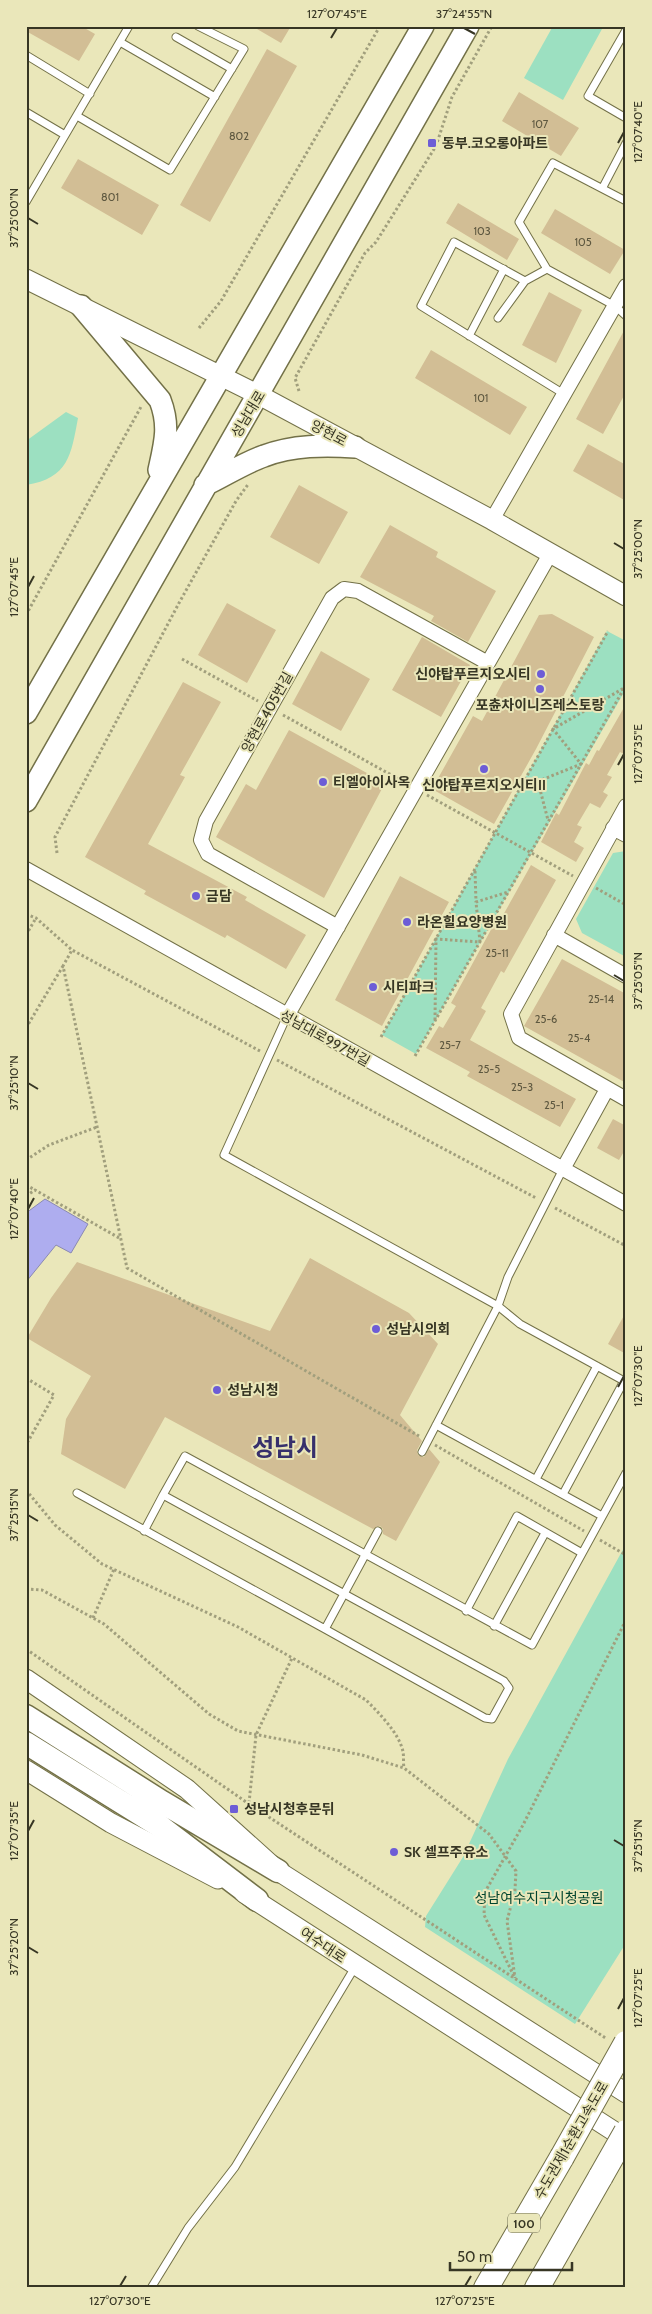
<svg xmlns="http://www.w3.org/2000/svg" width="652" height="2314" viewBox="0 0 652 2314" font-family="Cabin,'Noto Sans KR',sans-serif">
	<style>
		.green { fill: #9ce0c1 }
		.water { fill: #aeadef; stroke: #8a89b2 }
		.building { fill: #d2be95 }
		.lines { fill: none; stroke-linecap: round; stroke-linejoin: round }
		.service-casing { stroke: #737148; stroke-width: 9 }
		.minor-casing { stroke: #737148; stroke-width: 16 }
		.secondary-casing { stroke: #737148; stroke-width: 21 }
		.primary-casing { stroke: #737148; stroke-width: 24 }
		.trunk-casing { stroke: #737148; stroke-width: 25 }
		.motorway-casing { stroke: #737148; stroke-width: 26 }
		.path { stroke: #a19f7d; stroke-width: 3; stroke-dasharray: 2.5 2.5; stroke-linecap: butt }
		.service { stroke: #fff; stroke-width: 7 }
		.minor { stroke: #fff; stroke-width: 14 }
		.secondary { stroke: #fff; stroke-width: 19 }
		.primary { stroke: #fff; stroke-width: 21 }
		.trunk { stroke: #fff; stroke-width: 22 }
		.motorway { stroke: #fff; stroke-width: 24 }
		.motorway-bridge-casing { stroke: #737148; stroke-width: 26; stroke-linecap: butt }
		.motorway-bridge { stroke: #fff; stroke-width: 24 }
		.ticks { fill: none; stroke: #373624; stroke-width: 2 }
		.poi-dot { fill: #6d5dd6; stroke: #eae7ba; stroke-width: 2 }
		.labels { text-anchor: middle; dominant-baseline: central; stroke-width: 4; stroke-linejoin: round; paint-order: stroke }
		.number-label { font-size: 11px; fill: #5e5840 }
		.shield { fill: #eae7ba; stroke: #6d6b51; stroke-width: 1 }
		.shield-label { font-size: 12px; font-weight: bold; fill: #373624 }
		.poi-label { font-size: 14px; font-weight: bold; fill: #373624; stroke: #eae7ba; text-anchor: start }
		.street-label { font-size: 14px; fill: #373624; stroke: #eae7ba }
		.park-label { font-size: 14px; fill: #00452f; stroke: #eae7ba }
		.town-label { font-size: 24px; font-weight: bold; fill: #37306c; stroke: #eae7ba }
		.neatline { fill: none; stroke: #373624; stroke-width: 2 }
		.ticks-label { font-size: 12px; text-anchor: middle; fill: #373624 }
	</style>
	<rect width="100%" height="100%" fill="#eae7ba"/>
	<path class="green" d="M553,26H596L602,29L563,100L524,78Z
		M66,412L78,418C71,455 69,478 26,485V441Z
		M607,631L626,641V689L416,1054L382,1035Z
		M626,851V957L582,933L576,919L613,853Z
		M626,1544V1943L575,2024L425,1927L426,1916L463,1857L508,1759Z"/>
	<path class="water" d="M45,1199L88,1224L71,1253L56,1245L26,1282V1213Z"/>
	<path class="building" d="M26,26H81L95,34L79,61L26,31Z
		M252,26H291L281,43Z
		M267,49L297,66L210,222L180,205Z
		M519,92L579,128L561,156L502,121Z
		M78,159L159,205L142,235L61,188Z
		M458,203L519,239L507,260L446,223Z
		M555,209L625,250L610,274L541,233Z
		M549,292L582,310L556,363L522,345Z
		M626,327V392L603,434L576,419Z
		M431,350L527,407L510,435L415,378Z
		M588,444L626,465V501L573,471Z
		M299,485L348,512L319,564L270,537Z
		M390,525L438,552L436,557L496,591L468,642L431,621L434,616L360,577Z
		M227,603L276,630L247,683L198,655Z
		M552,614L594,637L536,749L494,824L432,789L473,716L482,721L539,615Z
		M422,637L470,665L441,717L392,690Z
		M321,651L370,679L341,731L292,704Z
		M183,682L221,702L180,775L185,777L148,844L247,897L245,900L306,935L286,969L227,935L225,938L144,894L146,891L85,857Z
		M626,704V755L620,752L607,775L612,777L603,792L608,795L600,808L590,803L577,825L582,827L574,842L584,848L576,862L541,842L556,813L559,815L586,763L589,765L597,750L599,751Z
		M289,730L385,783L324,898L216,837L246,784L256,790Z
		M531,865L556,880L504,973L501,971L481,1008L486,1011L470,1040L576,1099L560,1127L467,1076L470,1072L426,1048L439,1026L443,1028L456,1006L451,1003L499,915L502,917Z
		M400,876L449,902L382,1026L335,1000Z
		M562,959L626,994V1083L524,1026Z
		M613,1119L626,1126V1148L619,1160L597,1148Z
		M310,1258L409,1313L438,1344L400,1415L422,1441L417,1450L418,1455L424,1457L429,1449L440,1462L396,1541L383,1534V1529L380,1526L373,1529L165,1417L125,1489L61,1454L66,1419L91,1376L27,1338L51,1298L77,1262L270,1331Z
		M626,1312V1354L608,1344Z"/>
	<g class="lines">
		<defs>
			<path id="service" d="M626,30L588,96L626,118
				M176,37L232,69
				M120,42L215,97
				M26,55L90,94
				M26,112L65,135
				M77,116L170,170L244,49L198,26
				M603,187L626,143
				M626,201L553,163L519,222L547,269L615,306L626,316
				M26,202L129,26
				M547,269L525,281L454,242L421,306L564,394
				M498,318L525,281
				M469,336L504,269
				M287,1016L224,1155L498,1306L520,1324L626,1382
				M436,1425L602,1516
				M422,1452L498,1306L508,1277L563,1169
				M536,1479L597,1366
				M77,1493L325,1629L378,1531
				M563,1494L624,1381
				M163,1495L185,1456L532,1645L626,1473
				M144,1531L163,1495L504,1681L509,1688L492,1719L485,1718L325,1629
				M466,1611L517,1516L582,1553
				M494,1626L545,1533
				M151,2288L188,2228L235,2167L355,1967"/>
			<path id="minor" d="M492,520L626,286
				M626,806L511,1014L519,1038L626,1099
				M613,828L626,835
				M26,869L626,1204
				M338,927L208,854L201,840L206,821L332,598L344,589L358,591L488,663
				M554,935L626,976
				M287,1016L550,554
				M563,1169L607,1089"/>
			<path id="secondary" d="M26,279L259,395L492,520L626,596
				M26,1679L187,1789L278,1871L626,2093
				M26,1770L111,1823L218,1879
				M244,1893L626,2139"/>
			<path id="primary" d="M81,306L160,400C170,426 165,443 159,470
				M205,485C224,476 244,463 264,456C293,445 325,445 355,447
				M26,713L423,26
				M26,801L468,26"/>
			<path id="trunk" d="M26,1716L162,1802L278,1871
				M26,1743L161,1827L257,1900"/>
			<path id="motorway" d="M486,2288L562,2157
				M537,2288L601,2176"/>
		</defs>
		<use href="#service" class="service-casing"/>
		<use href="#minor" class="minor-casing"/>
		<use href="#secondary" class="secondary-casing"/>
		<use href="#primary" class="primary-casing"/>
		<use href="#trunk" class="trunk-casing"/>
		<use href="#motorway" class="motorway-casing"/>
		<path class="path" d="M199,328L221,301L380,26
			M299,391L295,378L365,253L376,242L436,146L452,97L492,26
			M26,615L142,405
			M182,659L258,701
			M283,715L404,782
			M538,782L548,820
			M519,789L581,764L553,729L624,688
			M427,795L573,876
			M57,853L55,837L179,603L236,501L249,483
			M475,871L476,902
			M596,888L626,905
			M26,914L36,918L72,950
			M26,935L36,918
			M435,1020L436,939L480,942L476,902L508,892
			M26,1028L63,966
			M381,1037L608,631
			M260,1051L72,950L63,966L127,1268L419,1436
			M415,1056L626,685
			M277,1060L536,1198
			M26,1160L49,1145L97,1127
			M26,1185L35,1190
			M26,1196L35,1190L121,1239
			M555,1208L626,1246
			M26,1378L54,1395L26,1445
			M435,1445L584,1531
			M26,1490L55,1525L102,1564L238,1627L366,1700C378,1712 400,1734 403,1752C404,1757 403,1763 404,1768
			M600,1540L626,1555
			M26,1589L42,1590L104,1624L209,1714L238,1731L362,1755L404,1768L489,1834L516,1871L515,1890L507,1921L515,1978
			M93,1618L114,1569
			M26,1649L249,1804L607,2039
			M249,1803L256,1735L292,1658
			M514,1976L484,1915L485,1892L523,1825L626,1620"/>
		<use href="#service" class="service"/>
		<use href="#minor" class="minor"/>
		<use href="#secondary" class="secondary"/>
		<use href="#primary" class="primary"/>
		<use href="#trunk" class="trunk"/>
		<use href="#motorway" class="motorway"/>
		<defs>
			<path id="motorway-bridge" d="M562,2157L626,2043
				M601,2176L626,2132"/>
		</defs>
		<use href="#motorway-bridge" class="motorway-bridge-casing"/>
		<use href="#motorway-bridge" class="motorway-bridge"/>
	</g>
	<path class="ticks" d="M464,28L475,34M331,38L337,28M618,143L624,132M28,218L38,224M614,543L624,549M28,587L34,576M618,765L624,754M614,975L624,981M28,1083L38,1089M28,1209L34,1198M618,1387L624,1376M28,1515L38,1521M28,1831L34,1820M614,1840L624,1846M28,1947L38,1953M618,2009L624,1998M120,2286L126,2276M465,2286L471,2276"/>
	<g class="poi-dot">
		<rect x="427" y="138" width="10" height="10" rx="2.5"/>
		<circle cx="541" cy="674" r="5"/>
		<circle cx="540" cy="689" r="5"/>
		<circle cx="484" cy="769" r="5"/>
		<circle cx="323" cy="782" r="5"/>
		<circle cx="196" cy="896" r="5"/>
		<circle cx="407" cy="922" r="5"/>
		<circle cx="373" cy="987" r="5"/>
		<circle cx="376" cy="1329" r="5"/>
		<circle cx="217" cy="1390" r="5"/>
		<rect x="229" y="1804" width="10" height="10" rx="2.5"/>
		<circle cx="394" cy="1852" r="5"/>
	</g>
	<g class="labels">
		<g class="number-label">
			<text x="540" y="124">107</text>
			<text x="239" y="136">802</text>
			<text x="110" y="197">801</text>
			<text x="482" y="231">103</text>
			<text x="583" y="242">105</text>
			<text x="481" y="398">101</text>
			<text x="497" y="953">25-11</text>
			<text x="601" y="999">25-14</text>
			<text x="546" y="1019">25-6</text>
			<text x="579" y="1038">25-4</text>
			<text x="450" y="1045">25-7</text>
			<text x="489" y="1069">25-5</text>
			<text x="522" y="1087">25-3</text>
			<text x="554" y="1105">25-1</text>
		</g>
		<rect class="shield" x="508" y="2213.5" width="32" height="19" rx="4"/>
		<g class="shield-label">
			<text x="524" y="2223">100</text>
		</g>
		<g class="poi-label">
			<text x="442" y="143">동부.코오롱아파트</text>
			<text x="531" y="674" text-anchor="end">신야탑푸르지오시티</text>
			<text x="540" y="705" text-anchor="middle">포츈차이니즈레스토랑</text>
			<text x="333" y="782">티엘아이사옥</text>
			<text x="484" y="785" text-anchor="middle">신야탑푸르지오시티II</text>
			<text x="206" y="896">금담</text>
			<text x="417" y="922">라온힐요양병원</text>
			<text x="383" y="987">시티파크</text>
			<text x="386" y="1329">성남시의회</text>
			<text x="227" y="1390">성남시청</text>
			<text x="244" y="1809">성남시청후문뒤</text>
			<text x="404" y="1852">SK 셀프주유소</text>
		</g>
		<g class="street-label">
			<text transform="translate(248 414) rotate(-59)">성남대로</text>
			<text transform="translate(329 433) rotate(28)">양현로</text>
			<text transform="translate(267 712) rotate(-61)">양현로405번길</text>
			<text transform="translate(325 1038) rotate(29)">성남대로997번길</text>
			<text transform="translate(323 1945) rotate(34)">여수대로</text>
			<text transform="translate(571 2140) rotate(-60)">수도권제1순환고속도로</text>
		</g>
		<g class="park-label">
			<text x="539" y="1898">성남여수지구시청공원</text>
		</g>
		<g class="town-label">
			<text x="285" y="1447">성남시</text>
		</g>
	</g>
	<rect width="652" height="2314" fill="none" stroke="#eae7ba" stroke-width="55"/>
	<path d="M450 2262v8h122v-8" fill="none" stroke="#373624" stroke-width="2.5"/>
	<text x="457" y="2262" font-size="15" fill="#373624" stroke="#eae7ba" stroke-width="4" paint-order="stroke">50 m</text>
	<rect x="28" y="28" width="596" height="2258" class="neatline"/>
	<g class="ticks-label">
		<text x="337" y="18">127°07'45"E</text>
		<text x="464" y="18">37°24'55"N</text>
		<text transform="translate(638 132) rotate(-90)" y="4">127°07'40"E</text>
		<text transform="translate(14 218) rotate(-90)" y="4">37°25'00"N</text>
		<text transform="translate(638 549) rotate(-90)" y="4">37°25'00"N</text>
		<text transform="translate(14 587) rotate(-90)" y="4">127°07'45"E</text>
		<text transform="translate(638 754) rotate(-90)" y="4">127°07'35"E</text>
		<text transform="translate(638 981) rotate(-90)" y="4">37°25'05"N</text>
		<text transform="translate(14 1083) rotate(-90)" y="4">37°25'10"N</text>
		<text transform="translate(14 1209) rotate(-90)" y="4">127°07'40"E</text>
		<text transform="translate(638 1376) rotate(-90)" y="4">127°07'30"E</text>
		<text transform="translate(14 1515) rotate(-90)" y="4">37°25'15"N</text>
		<text transform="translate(14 1831) rotate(-90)" y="4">127°07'35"E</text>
		<text transform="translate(638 1846) rotate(-90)" y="4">37°25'15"N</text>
		<text transform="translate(14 1947) rotate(-90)" y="4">37°25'20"N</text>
		<text transform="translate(638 1998) rotate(-90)" y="4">127°07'25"E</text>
		<text x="120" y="2305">127°07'30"E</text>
		<text x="465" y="2305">127°07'25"E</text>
	</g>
</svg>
